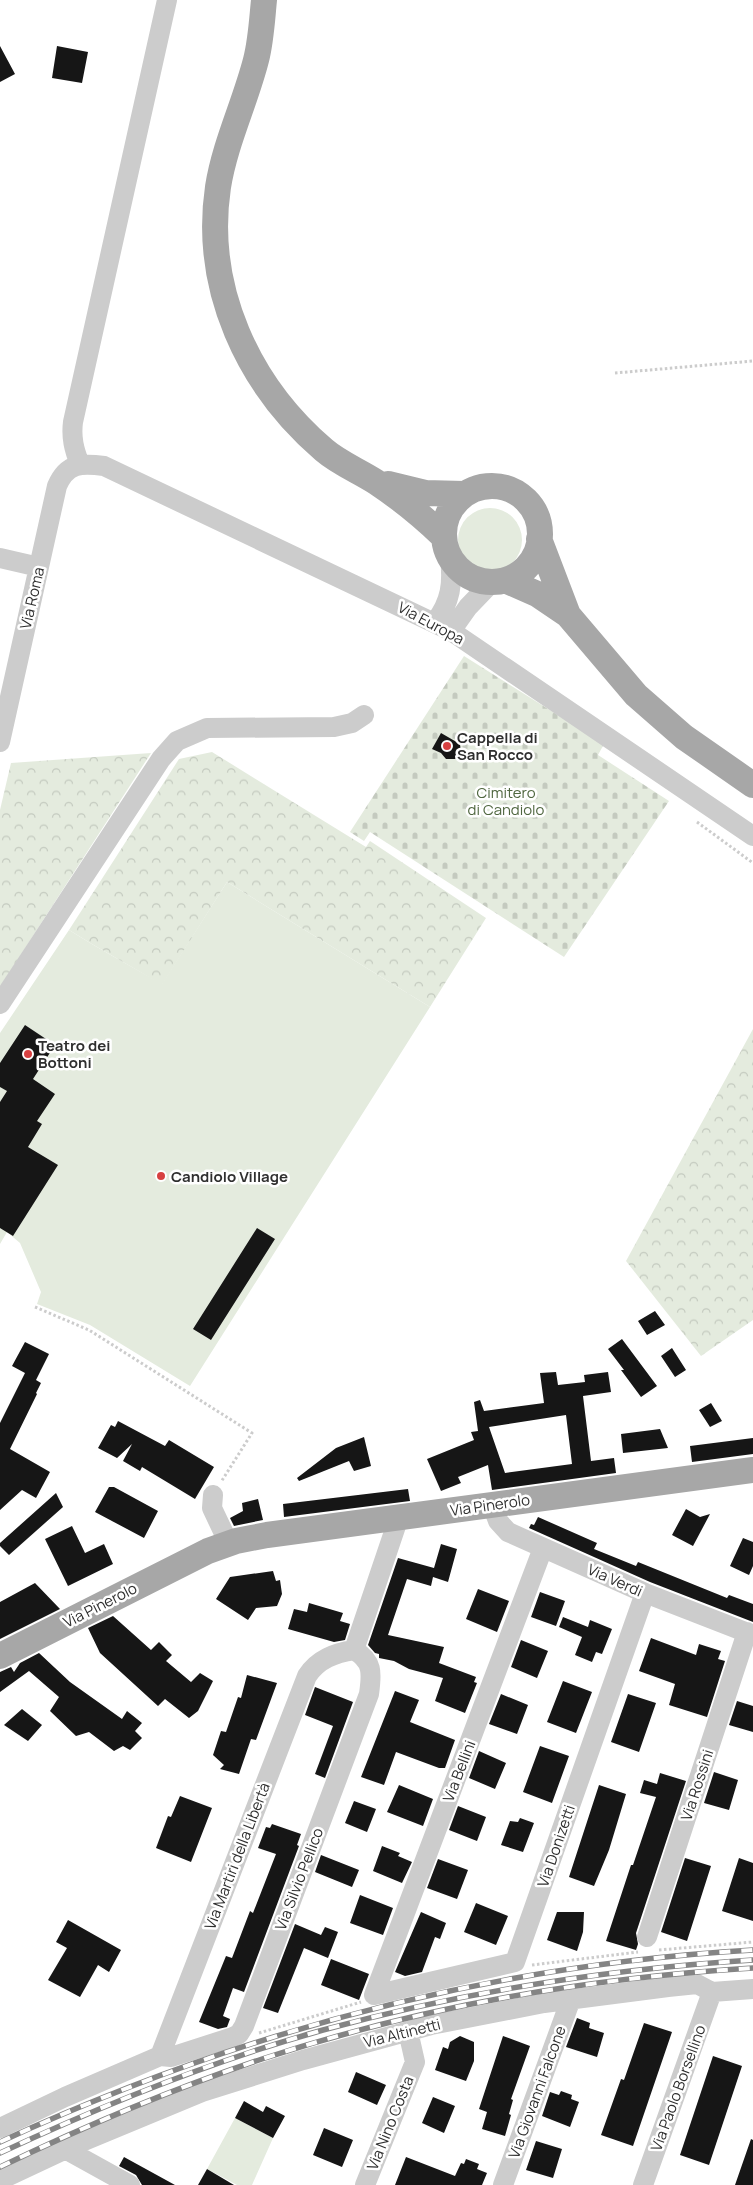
<svg xmlns="http://www.w3.org/2000/svg" width="753" height="2185" viewBox="0 0 753 2185" font-family="Manrope,sans-serif">
	<style>
		.grass { fill: #e4ebde }
		.forest { fill: url(#forest-crowns) }
		.cemetery { fill: url(#cemetery-stones) }
		.building { fill: #161616; fill-rule: evenodd }
		.lines { fill: none; stroke-linecap: round; stroke-linejoin: round }
		.path { stroke: #ccc; stroke-width: 3; stroke-dasharray: 2.5 2.5; stroke-linecap: butt }
		.minor { stroke: #ccc; stroke-width: 20 }
		.major { stroke: #a7a7a7; stroke-width: 26 }
		.rail-casing { stroke: #848484; stroke-width: 5.5 }
		.rail { stroke: #fff; stroke-width: 4; stroke-dasharray: 11; stroke-linecap: butt }
		.poi-dot { fill: #d74041; stroke: #fff; stroke-width: 2 }
		.labels { text-anchor: middle; dominant-baseline: central; stroke-width: 5; stroke-linejoin: round; paint-order: stroke }
		.street-label { font-size: 15px; fill: #2f2f2f; stroke: #fff }
		.poi-label { font-size: 15px; font-weight: bold; fill: #2f2f2f; stroke: #fff; text-anchor: start }
		.park-label { font-size: 15px; fill: #506740; stroke: #fff }
	</style>
	<defs>
		<pattern id="forest-crowns" width="20" height="18" patternUnits="userSpaceOnUse" patternTransform="scale(1.25)"><rect width="20" height="18" fill="#e4ebde"/><path d="M2 6a3 3 0 1 1 6 0M12 15a3 3 0 1 1 6 0" fill="none" stroke="#c4cabf"/></pattern>
		<pattern id="cemetery-stones" width="16" height="16" patternUnits="userSpaceOnUse" patternTransform="scale(1.25)"><rect width="16" height="16" fill="#e4ebde"/><path d="M2 7V4a2 2 0 0 1 4 0v3zM10 15v-3a2 2 0 0 1 4 0v3z" fill="#c4cabf"/></pattern>
	</defs>
	<rect width="100%" height="100%" fill="#fff"/>
	<path class="grass" d="M458 540a32 32 0 1 1 64 0a32 32 0 1 1-64 0Z
		M227,882L430,1007L190,1386L90,1325L37,1304L41,1292L20,1243L7,1232L0,1244V1033L69,930C99,949 131,966 162,984Z
		M235,2118L273,2138L252,2185H237L207,2169Z"/>
	<path class="forest" d="M212,752L366,847L370,841L486,918L430,1007L227,882L162,985C131,966 99,949 69,930L179,759Z
		M151,753L0,987V810L11,763Z
		M753,1029V1320L701,1356L626,1261Z"/>
	<path class="cemetery" d="M464,656L604,744L598,755L669,801L564,957L370,832L364,841L350,832Z"/>
	<path class="building" d="M0,46L15,74L0,82Z
		M57,46L88,52L82,83L52,78Z
		M441,733L460,744L461,753L455,759H446L441,753L432,749Z
		M25,1025L55,1045L33,1079L55,1094L37,1121L42,1124L28,1147L58,1165L13,1236L0,1228V1102L7,1091L0,1087V1063Z
		M257,1228L275,1239L211,1340L193,1329Z
		M655,1311L665,1325L647,1335L638,1321Z
		M622,1339L657,1386L641,1397L621,1370H624L608,1349Z
		M25,1342L49,1354L36,1380L41,1383L36,1393L37,1394L10,1449L50,1472L36,1498L22,1490L0,1510V1423L25,1373L12,1366Z
		M672,1348L686,1370L675,1377L661,1356Z
		M556,1372L558,1385L585,1382L584,1375L608,1372L611,1392L583,1396L591,1461L614,1458L616,1473L492,1490L488,1465L458,1477L461,1483L441,1491L427,1459L474,1440L471,1432L478,1431L474,1402L480,1400L484,1411L544,1403L540,1373ZM566,1415L572,1464L505,1473L489,1427Z
		M711,1403L722,1421L710,1427L699,1410Z
		M118,1421L165,1446L169,1440L214,1467L195,1499L142,1467L140,1471L123,1461L132,1444L117,1458L98,1448L111,1425L115,1427Z
		M660,1429L668,1448L623,1453L621,1434Z
		M364,1437L371,1466L354,1471L349,1461L299,1481L297,1478L336,1448Z
		M753,1438V1454L692,1462L690,1446Z
		M109,1487H114L158,1511L144,1538L95,1512Z
		M408,1489L410,1501L284,1517L283,1504Z
		M56,1493L63,1507L9,1555L0,1546V1543Z
		M258,1499L263,1520L234,1526L230,1518L243,1511L242,1503Z
		M686,1509L700,1517L710,1514L693,1546L672,1535Z
		M538,1517L597,1543L594,1549L636,1566L638,1562L727,1598L729,1595L753,1604V1622L650,1582L529,1528L531,1524L534,1525Z
		M72,1526L85,1553L104,1544L113,1564L68,1586L45,1539Z
		M743,1538L753,1542V1566L749,1575L730,1566Z
		M441,1544L457,1549L448,1582L433,1577L431,1586L407,1579L388,1635L444,1647L439,1663L476,1677L474,1682L477,1683L465,1713L435,1701L443,1678L409,1669L394,1661L379,1658V1654L375,1653L368,1645L398,1558L434,1568Z
		M273,1571L276,1581L280,1580L282,1594L277,1606L256,1608L248,1620L216,1599L230,1577Z
		M35,1583L60,1609L0,1639V1602Z
		M478,1589L509,1601L497,1632L466,1619Z
		M540,1592L565,1601L556,1626L531,1617Z
		M309,1603L343,1613L340,1621L350,1624L345,1640L334,1642L288,1629L294,1609L307,1612Z
		M113,1616L151,1650L159,1642L172,1655L166,1661L191,1682L200,1673L213,1681L198,1711L189,1718L165,1699L158,1706L100,1653L88,1628Z
		M563,1617L588,1627L590,1620L612,1629L602,1654L596,1652L592,1662L575,1655L582,1637L559,1627Z
		M651,1638L696,1655L699,1644L721,1651L718,1659L725,1661L707,1717L669,1705L675,1684L639,1671Z
		M521,1640L548,1651L537,1678L511,1667Z
		M39,1653L70,1682L122,1719L127,1711L142,1723L135,1731L142,1738L130,1750L123,1746L114,1751L89,1732L76,1736L50,1711L59,1697L29,1671L0,1692V1672L11,1667L14,1672L20,1663Z
		M247,1675L277,1683L256,1740L251,1739L239,1774L220,1769L224,1765L213,1755L221,1731L226,1732L238,1697L241,1698Z
		M563,1681L592,1692L576,1733L547,1722Z
		M315,1687L353,1702L325,1778L315,1774L333,1726L305,1715Z
		M395,1691L419,1700L410,1722L455,1740L445,1768H439L396,1752L384,1785L361,1777Z
		M501,1694L528,1705L517,1734L489,1724Z
		M628,1694L656,1703L639,1752L611,1742Z
		M737,1701L753,1706V1732L729,1725Z
		M22,1709L42,1725L28,1741L4,1725Z
		M540,1746L569,1756L552,1803L523,1792Z
		M479,1751L506,1763L495,1789L469,1778Z
		M714,1772L738,1780L729,1810L704,1803Z
		M660,1773L686,1781L636,1933L638,1944L636,1950L606,1941L631,1865H633L656,1797L640,1793L644,1780L657,1784Z
		M399,1785L433,1799L423,1826L387,1812Z
		M599,1785L626,1794L609,1850L594,1886L569,1877Z
		M180,1796L212,1808L191,1862L156,1848L168,1816L171,1817Z
		M354,1801L376,1809L367,1832L345,1823Z
		M458,1806L486,1817L477,1841L449,1830Z
		M520,1818L534,1823L523,1852L501,1845L510,1821L518,1822Z
		M272,1824L301,1834L297,1845L299,1846L244,1992L233,1988L223,2016L230,2019L227,2027L218,2029L199,2022L226,1956L232,1958L250,1911L253,1913L276,1854L258,1848L266,1827L270,1828Z
		M382,1846L400,1853L398,1856L412,1862L402,1883L373,1871Z
		M321,1855L359,1870L352,1887L315,1872Z
		M685,1858L711,1866L687,1941L661,1932Z
		M739,1858L753,1863V1921L722,1911Z
		M438,1859L468,1870L457,1899L427,1888Z
		M360,1895L393,1908L383,1935L350,1923Z
		M476,1903L508,1916L496,1945L464,1932Z
		M421,1912L446,1923L440,1939L435,1937L422,1972L405,1976L395,1972Z
		M557,1912H584L583,1932L577,1951L547,1940Z
		M68,1920L121,1950L109,1972L98,1965L80,1997L48,1980L67,1948L56,1942Z
		M295,1924L321,1935L325,1927L338,1932L328,1958L304,1948L278,2013L263,2008Z
		M331,1959L369,1974L359,2000L321,1985Z
		M577,2018L590,2023L589,2028L604,2033L597,2057L566,2047Z
		M644,2023L672,2032L633,2146L601,2135L621,2079L624,2080Z
		M460,2036L474,2042V2061L466,2081L435,2070L443,2047L448,2049L450,2042Z
		M503,2036L530,2046L511,2099L513,2100L509,2114L511,2115L505,2136L482,2129L487,2112L479,2109Z
		M713,2056L742,2066L709,2165L680,2155Z
		M356,2072L386,2085L377,2105L348,2092Z
		M561,2091L572,2095L571,2099L579,2102L570,2127L542,2116L550,2092L559,2095Z
		M433,2097L455,2106L444,2133L422,2123Z
		M244,2101L263,2112L266,2106L285,2116L273,2138L235,2118Z
		M324,2128L353,2140L342,2167L313,2155Z
		M751,2139L753,2140V2185H735Z
		M536,2141L562,2149L553,2178L526,2170Z
		M124,2157L175,2185H142L136,2175L119,2166Z
		M406,2157L455,2176L461,2163L464,2164L466,2159L479,2164L477,2169L487,2173L482,2185H395Z
		M207,2169L234,2185H198Z"/>
	<g class="lines">
		<path class="path" d="M615,373L753,361
			M697,822L753,863
			M35,1307L89,1330L252,1433L221,1482
			M659,1950L753,1942
			M532,1965L638,1952
			M259,2033L361,2002"/>
		<path class="minor" d="M80,465C74,449 71,438 73,422L167,0
			M0,558L39,567
			M435,622C451,602 453,583 450,558
			M451,631L468,607L492,582
			M0,742L57,486C67,463 81,463 104,466L451,631L753,836
			M0,1004L161,759L177,741L207,728L334,727L352,723L364,715
			M213,1495L212,1508L229,1544
			M492,1505L498,1521L508,1532L645,1593L753,1635
			M354,1650L399,1517
			M647,1937L747,1632
			M374,1995L515,1962L645,1593
			M374,1995L543,1548
			M160,2056L171,2057L233,2037L239,2034L244,2026L369,1694C372,1673 373,1661 354,1650
			M0,2128L65,2097L160,2056L307,1676C318,1659 335,1653 354,1650
			M65,2149L130,2185
			M0,2180L79,2143L202,2092L303,2060L431,2025L544,2003L668,1987L697,1984L712,1992L753,1989
			M365,2185L415,2062L408,2031
			M503,2185L571,1999
			M643,2185L712,1992"/>
		<path class="major" d="M264,0C262,20 261,41 256,60C245,103 225,143 218,187C203,288 248,385 324,450C339,463 359,471 376,482C400,498 422,516 443,536
			M388,484L425,493L464,494
			M444 534a48 48 0 1 1 96 0a48 48 0 1 1-96 0Z
			M539,539L568,615
			M505,580L537,594L568,615L636,695L684,737L753,785
			M0,1656L208,1551L236,1541L267,1535L753,1470"/>
		<defs>
			<path id="rail" d="M0,2142C239,2032 490,1965 753,1950
				M0,2153C105,2104 212,2061 323,2030C463,1992 608,1969 753,1960
				M0,2167C85,2126 172,2089 262,2059C420,2007 587,1978 753,1968"/>
		</defs>
		<use href="#rail" class="rail-casing"/>
		<use href="#rail" class="rail"/>
	</g>
	<g class="poi-dot">
		<circle cx="447" cy="746" r="5"/>
		<circle cx="28" cy="1054" r="5"/>
		<circle cx="161" cy="1176" r="5"/>
	</g>
	<g class="labels">
		<g class="street-label">
			<text transform="translate(32 598) rotate(-77)">Via Roma</text>
			<text transform="translate(431 623) rotate(28)">Via Europa</text>
			<text transform="translate(490 1505) rotate(-8)">Via Pinerolo</text>
			<text transform="translate(615 1580) rotate(24)">Via Verdi</text>
			<text transform="translate(100 1605) rotate(-27)">Via Pinerolo</text>
			<text transform="translate(459 1771) rotate(-69)">Via Bellini</text>
			<text transform="translate(697 1785) rotate(-72)">Via Rossini</text>
			<text transform="translate(556 1846) rotate(-71)">Via Donizetti</text>
			<text transform="translate(237 1856) rotate(-69)">Via Martiri della Libertà</text>
			<text transform="translate(299 1879) rotate(-69)">Via Silvio Pellico</text>
			<text transform="translate(402 2033) rotate(-14)">Via Altinetti</text>
			<text transform="translate(678 2088) rotate(-70)">Via Paolo Borsellino</text>
			<text transform="translate(537 2092) rotate(-70)">Via Giovanni Falcone</text>
			<text transform="translate(390 2123) rotate(-68)">Via Nino Costa</text>
		</g>
		<g class="poi-label">
			<text x="457" y="737">Cappella di<tspan x="457" dy="17">San Rocco</tspan></text>
			<text x="38" y="1045">Teatro dei<tspan x="38" dy="17">Bottoni</tspan></text>
			<text x="171" y="1176">Candiolo Village</text>
		</g>
		<g class="park-label">
			<text x="506" y="792">Cimitero<tspan x="506" dy="17">di Candiolo</tspan></text>
		</g>
	</g>
</svg>
